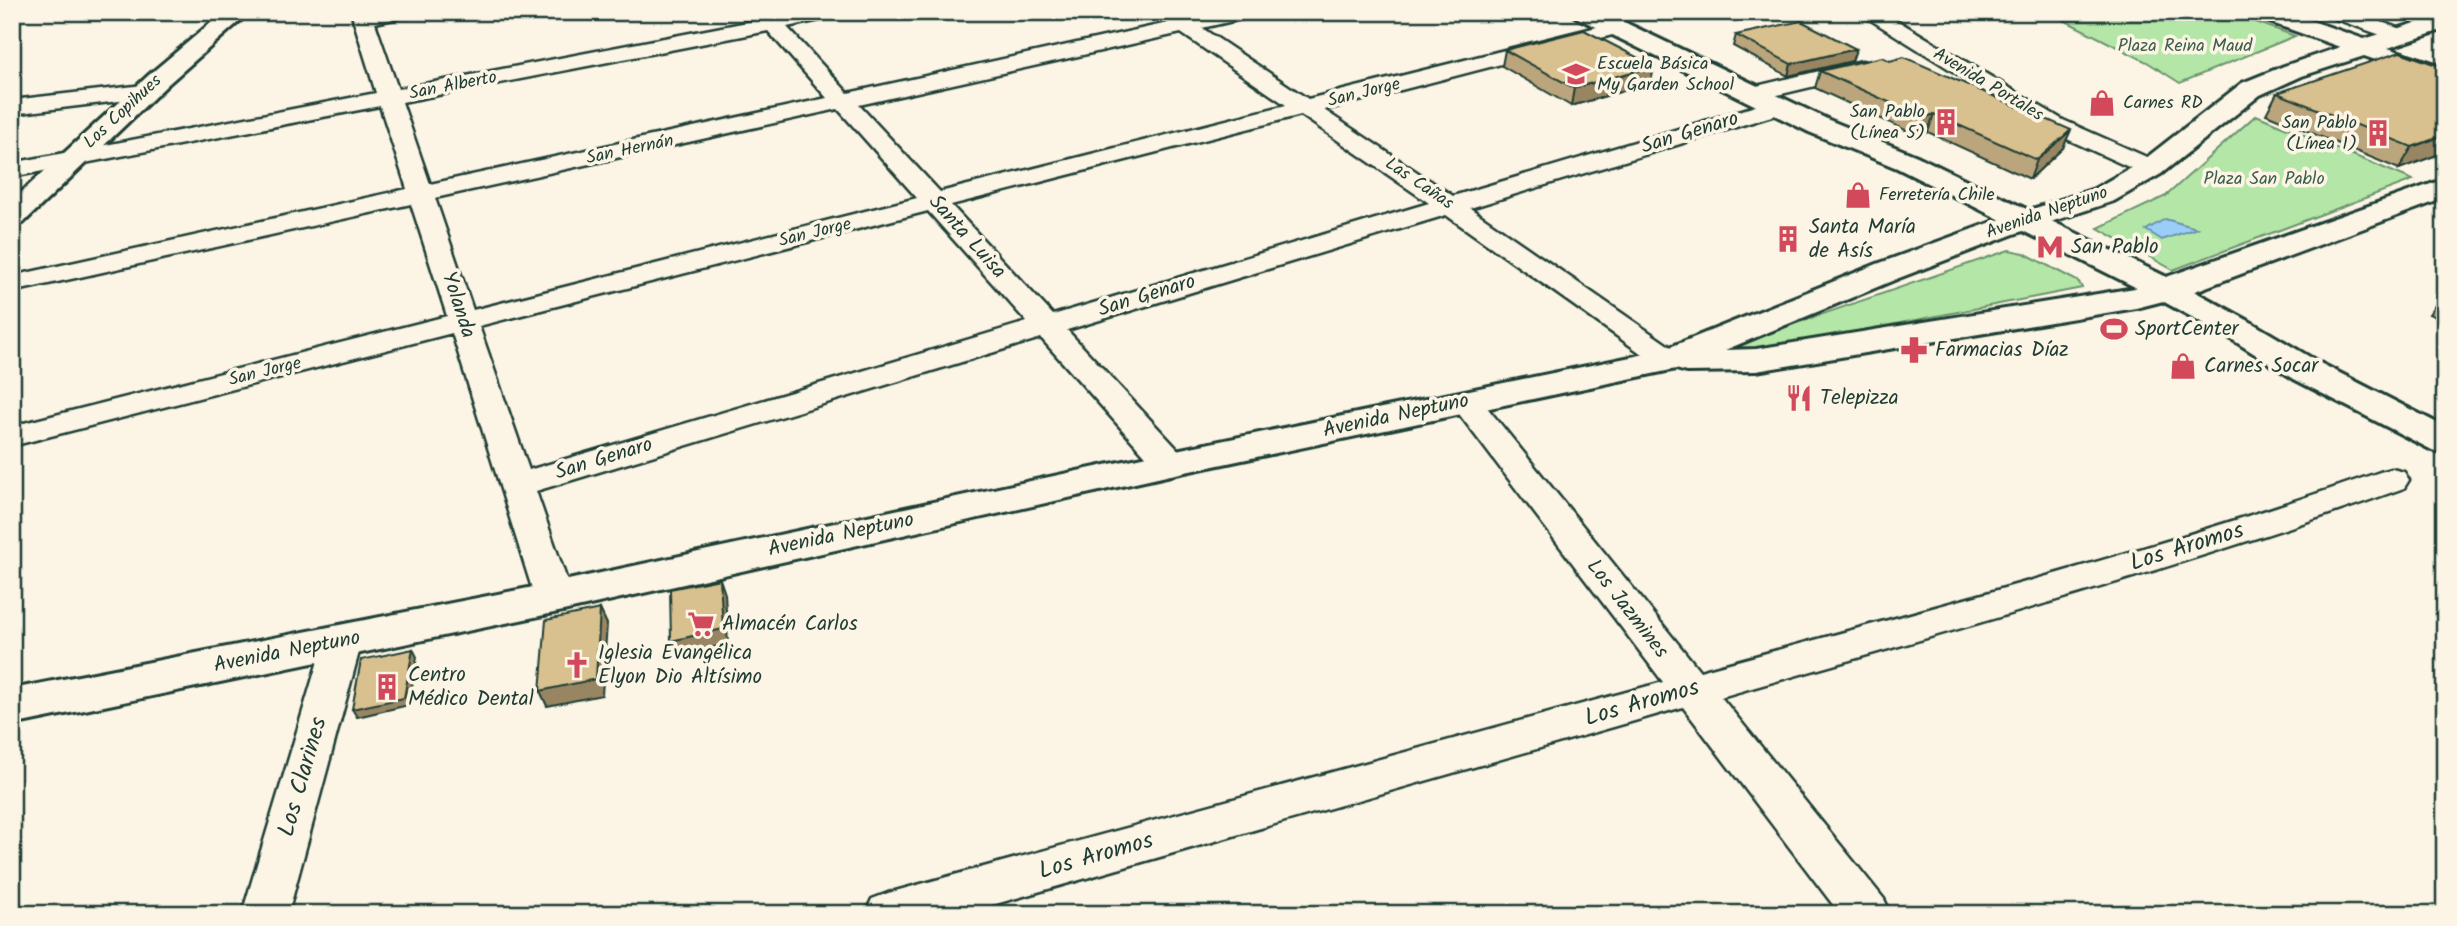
<svg xmlns="http://www.w3.org/2000/svg" width="2457" height="926" viewBox="0 0 2457 926" font-family="Kalam,sans-serif">
	<style>
		.green { fill: #b4e7a7; stroke: #6a926e; stroke-width: 2 }
		.water { fill: #9acdf7; stroke: #6993a9; stroke-width: 2 }
		.lines { fill: none; stroke-linecap: round; stroke-linejoin: round }
		.street-casing { stroke: #1f3d34; stroke-width: 5 }
		.secondary-casing { stroke: #1f3d34; stroke-width: 6 }
		.primary-casing { stroke: #1f3d34; stroke-width: 6 }
		.street { fill: #fcf5e5; fill-rule: evenodd }
		.secondary { fill: #fcf5e5; fill-rule: evenodd }
		.primary { fill: #fcf5e5; fill-rule: evenodd }
		.wall { fill: #bba57b; stroke: #1f3d34; stroke-width: 2 }
		.shaded-wall { fill: #988664; stroke: #1f3d34; stroke-width: 2 }
		.building { fill: #d9c08f; stroke: #1f3d34; stroke-width: 2 }
		.labels { text-anchor: middle; dominant-baseline: central; stroke-width: 7; stroke-linejoin: round; paint-order: stroke }
		.far-park-label { font-size: 18px; fill: #3d5f4b; stroke: #fcf5e5 }
		.far-poi-label { font-size: 18px; fill: #1f3d34; stroke: #fcf5e5; text-anchor: start }
		.far-street-label { font-size: 18px; fill: #1f3d34; stroke: #fcf5e5 }
		.street-label { font-size: 21px; fill: #1f3d34; stroke: #fcf5e5 }
		.poi-label { font-size: 21px; fill: #1f3d34; stroke: #fcf5e5; text-anchor: start }
		.near-street-label { font-size: 24px; fill: #1f3d34; stroke: #fcf5e5 }
	</style>
	<rect width="100%" height="100%" fill="#fcf5e5"/>
	<filter id="ink" filterUnits="userSpaceOnUse"><feTurbulence type="fractalNoise" baseFrequency=".0143" numOctaves="2"/><feDisplacementMap in="SourceGraphic" scale="14" xChannelSelector="R" yChannelSelector="G"/><feConvolveMatrix kernelMatrix="1 2 1 2 8 2 1 2 1" color-interpolation-filters="sRGB"/></filter>
	<g filter="url(#ink)">
		<path class="green" d="M2048,12H2228L2295,36L2180,83L2147,62Z
			M2256,115L2413,180L2173,270L2098,228L2166,196Z
			M2009,250L2024,253L2079,282L2082,288L1703,361L1698,357Z"/>
		<path class="water" d="M2165,219L2197,228L2162,240L2146,230Z"/>
		<g class="lines">
			<defs>
				<path id="street" d="M351,12H411L408,16L375,23L398,89L758,20L752,12H773L777,16L799,12H842L839,16L787,27L848,93L1168,23L1166,20L1169,16L1176,14L1188,19L1219,12H1258L1255,16L1202,28L1308,99L1617,22L1624,24L1627,28L1624,32L1324,110L1453,196L1769,102H1785L1788,107L1785,112L1470,208L1681,354L1685,360L1681,366L1670,369L1659,366L1446,215L1067,330L1183,455L1188,463L1183,471L1171,474L1159,471L1041,338L536,491L573,598L567,607L554,611L541,607L535,598L452,333L12,446V426L447,316L411,204L12,292V276L407,189L380,106L12,177V163L376,93ZM768,31L827,98L430,184L402,102ZM1181,33L1286,105L940,192L859,105ZM838,109L917,198L473,310L435,198ZM1301,115L1429,203L1053,315L951,205ZM928,211L1027,322L529,470L479,326Z
					M1858,12H1883L2063,120L2160,163L2163,168L2160,173L2151,175L2142,173L2047,130Z
					M2324,12H2354L2406,31L2409,35L2406,39H2392L2327,16Z
					M1862,61L1870,63L1873,68L1870,73L1752,101L1744,99L1741,94L1744,89Z
					M144,85L152,87L155,92L152,97L12,114V100Z
					M1466,392L1477,395L1700,671C1928,609 2157,550 2380,472L2392,469L2404,472L2409,480L2404,488C2180,568 1950,631 1721,697L1884,899L1891,914H1840L1683,707L961,914H865L872,899L888,893L1663,682L1450,402L1455,395Z
					M343,627L357,631L362,641L288,914H242L324,641L329,631Z"/>
				<path id="secondary" d="M224,12H250L168,84L23,223L12,226V201L150,74Z
					M2251,12H2286L2364,39L2445,14V29L2388,48L2445,67V84L2364,56L2302,76L2260,95L2161,174L2114,201L2014,234L1899,278L1725,350L1756,349L2135,288L2445,179V198L2179,297L2136,308L1756,371L1686,372L1676,369L1171,475L554,613L12,725V689L554,583L1171,451L1660,351L1877,264L1992,222L2094,189L2141,162L2242,83L2284,66L2340,47L2255,17Z"/>
				<path id="primary" d="M1572,12H1603L1829,120L1917,156L2179,283L2249,321L2320,363L2445,427V454L2432,450L2294,379L2225,335L2155,297L1897,168L1809,132L1576,17Z"/>
			</defs>
			<use href="#street" class="street-casing"/>
			<use href="#secondary" class="secondary-casing"/>
			<use href="#primary" class="primary-casing"/>
			<use href="#street" class="street"/>
			<use href="#secondary" class="secondary"/>
			<use href="#primary" class="primary"/>
		</g>
		<path class="wall" d="M1736,35L1856,49L1852,61L1788,76L1733,46Z
			M1505,50L1651,83L1571,106L1502,66Z
			M2445,68V152L2399,169L2266,114L2277,93Z
			M1820,71L2063,148L2030,179L1928,132L1918,136L1815,88Z
			M2445,291V321L2429,314Z"/>
		<path class="shaded-wall" d="M1856,49L1852,61L1788,76L1791,64Z
			M1654,66L1651,83L1571,106L1574,88Z
			M1934,114L1928,132L1918,136L1924,118Z
			M2071,130L2063,148L2030,179L2037,160Z
			M2445,135V152L2399,169L2412,147Z
			M720,579L725,594L728,644L676,656L671,641Z
			M600,609L607,624L602,695L547,706L540,691Z
			M413,649L417,657L409,705L357,717L352,709Z"/>
		<path class="building" d="M1801,21L1856,49L1791,64L1736,35Z
			M1584,30L1654,66L1574,88L1505,50Z
			M2400,52L2445,68V135L2412,147L2277,93Z
			M1882,57L1890,61L1904,57L2071,130L2037,160L1934,114L1924,118L1820,71Z
			M720,579L723,629L671,641L670,589Z
			M600,609L596,679L540,691L546,620Z
			M413,649L404,698L352,709L361,660Z"/>
	</g>
	<defs>
		<symbol id="school-bare" viewBox="-9 -9 18 18"><path d="M0-5L7-2L0 1L-7-2ZM-4 1L0 2.5L4 1V4Q0 6-4 4Z" fill="#d1495b" stroke="#fcf5e5" stroke-width="2.5" paint-order="stroke"/></symbol>
		<symbol id="shop-bare" viewBox="-9 -9 18 18"><path d="M-5-2.5h2.3a2.7 3.5 0 0 1 5.4 0H5L5.5 6h-11ZM-1.5-2.5h3a1.5 2.3 0 0 0-3 0Z" fill="#d1495b" stroke="#fcf5e5" stroke-width="2.5" paint-order="stroke"/></symbol>
		<symbol id="building-bare" viewBox="-9 -9 18 18"><path d="M-4-6H4V6H1V3H-1V6H-4ZM-2.5-4.3h1.7v1.8h-1.7ZM.8-4.3h1.7v1.8H.8ZM-2.5-1h1.7V.8h-1.7ZM.8-1h1.7V.8H.8Z" fill="#d1495b" stroke="#fcf5e5" stroke-width="2.5" paint-order="stroke"/></symbol>
		<symbol id="metro-bare" viewBox="-9 -9 18 18"><path d="M-5.5 5V-5H-3L0 0L3-5H5.5V5H3V-.5L0 4L-3-.5V5Z" fill="#d1495b" stroke="#fcf5e5" stroke-width="2.5" paint-order="stroke"/></symbol>
		<symbol id="stadium-bare" viewBox="-9 -9 18 18"><path d="M0-5a6.5 5 0 1 0 0 10a6.5 5 0 1 0 0-10ZM-3.5-1.8h7v3.6h-7Z" fill="#d1495b" stroke="#fcf5e5" stroke-width="2.5" paint-order="stroke"/></symbol>
		<symbol id="pharmacy-bare" viewBox="-9 -9 18 18"><path d="M-2-6h4v4h4v4h-4v4h-4v-4h-4v-4h4Z" fill="#d1495b" stroke="#fcf5e5" stroke-width="2.5" paint-order="stroke"/></symbol>
		<symbol id="restaurant-bare" viewBox="-9 -9 18 18"><path d="M-5-6h1v4h1v-4h1v4h1v-4h1v5L-1.5 .5V6h-2V.5L-5-1ZM5-6V6H3V1.5H1.5Q1.5-4 5-6Z" fill="#d1495b" stroke="#fcf5e5" stroke-width="2.5" paint-order="stroke"/></symbol>
		<symbol id="supermarket-bare" viewBox="-9 -9 18 18"><path d="M-6-5.5h2.5l.6 2H6L4.5 2H-2.5L-4.4-4H-6ZM-1.5 3.2a1.3 1.3 0 1 0 .1 0ZM3 3.2a1.3 1.3 0 1 0 .1 0Z" fill="#d1495b" stroke="#fcf5e5" stroke-width="2.5" paint-order="stroke"/></symbol>
		<symbol id="church-bare" viewBox="-9 -9 18 18"><path d="M-1.2-6h2.4v3.5h3.3v2.4h-3.3V6h-2.4V-.1h-3.3v-2.4h3.3Z" fill="#d1495b" stroke="#fcf5e5" stroke-width="2.5" paint-order="stroke"/></symbol>
	</defs>
	<g fill-rule="evenodd">
		<use href="#school-bare" x="1557" y="55" width="38" height="38"/>
		<use href="#shop-bare" x="2083" y="84" width="38" height="38"/>
		<use href="#building-bare" x="1927" y="103" width="38" height="38"/>
		<use href="#building-bare" x="2359" y="114" width="38" height="38"/>
		<use href="#shop-bare" x="1839" y="176" width="38" height="38"/>
		<use href="#building-bare" x="1769" y="220" width="38" height="38"/>
		<use href="#metro-bare" x="2031" y="228" width="38" height="38"/>
		<use href="#stadium-bare" x="2095" y="310" width="38" height="38"/>
		<use href="#pharmacy-bare" x="1895" y="331" width="38" height="38"/>
		<use href="#shop-bare" x="2164" y="347" width="38" height="38"/>
		<use href="#restaurant-bare" x="1780" y="379" width="38" height="38"/>
		<use href="#supermarket-bare" x="682" y="605" width="38" height="38"/>
		<use href="#church-bare" x="558" y="646" width="38" height="38"/>
		<use href="#building-bare" x="368" y="668" width="38" height="38"/>
	</g>
	<g class="labels">
		<g class="far-park-label">
			<text x="2185" y="46">Plaza Reina Maud</text>
			<text x="2264" y="179">Plaza San Pablo</text>
		</g>
		<g class="far-poi-label">
			<text x="1597" y="64">Escuela Básica<tspan x="1597" dy="21">My Garden School</tspan></text>
			<text x="2123" y="103">Carnes RD</text>
			<text x="1925" y="112" text-anchor="end">San Pablo<tspan x="1925" dy="21">(Línea 5)</tspan></text>
			<text x="2357" y="123" text-anchor="end">San Pablo<tspan x="2357" dy="21">(Línea 1)</tspan></text>
			<text x="1879" y="195">Ferretería Chile</text>
		</g>
		<g class="far-street-label">
			<text transform="translate(1988 85) rotate(31)">Avenida Portales</text>
			<text transform="translate(453 86) rotate(-11)">San Alberto</text>
			<text transform="translate(1364 93) rotate(-14)">San Jorge</text>
			<text transform="translate(123 112) rotate(-43)">Los Copihues</text>
			<text transform="translate(630 150) rotate(-12)">San Hernán</text>
			<text transform="translate(1419 184) rotate(34)">Las Cañas</text>
			<text transform="translate(2047 213) rotate(-19)">Avenida Neptuno</text>
			<text transform="translate(815 233) rotate(-14)">San Jorge</text>
			<text transform="translate(265 372) rotate(-14)">San Jorge</text>
		</g>
		<g class="street-label">
			<text transform="translate(1690 133) rotate(-17)">San Genaro</text>
			<text transform="translate(967 237) rotate(48)">Santa Luisa</text>
			<text transform="translate(1147 296) rotate(-17)">San Genaro</text>
			<text transform="translate(458 305) rotate(72)">Yolanda</text>
			<text transform="translate(1396 416) rotate(-12)">Avenida Neptuno</text>
			<text transform="translate(604 459) rotate(-17)">San Genaro</text>
			<text transform="translate(841 535) rotate(-12)">Avenida Neptuno</text>
			<text transform="translate(1627 609) rotate(52)">Los Jazmines</text>
			<text transform="translate(287 652) rotate(-11)">Avenida Neptuno</text>
		</g>
		<g class="poi-label">
			<text x="1809" y="227">Santa María<tspan x="1809" dy="24">de Asís</tspan></text>
			<text x="2071" y="247">San Pablo</text>
			<text x="2135" y="329">SportCenter</text>
			<text x="1935" y="350">Farmacias Díaz</text>
			<text x="2204" y="366">Carnes Socar</text>
			<text x="1820" y="398">Telepizza</text>
			<text x="722" y="624">Almacén Carlos</text>
			<text x="598" y="653">Iglesia Evangélica<tspan x="598" dy="24">Elyon Dio Altísimo</tspan></text>
			<text x="408" y="675">Centro<tspan x="408" dy="24">Médico Dental</tspan></text>
		</g>
		<g class="near-street-label">
			<text transform="translate(2187 547) rotate(-17)">Los Aromos</text>
			<text transform="translate(1642 703) rotate(-16)">Los Aromos</text>
			<text transform="translate(303 777) rotate(-74)">Los Clarines</text>
			<text transform="translate(1096 856) rotate(-16)">Los Aromos</text>
		</g>
	</g>
	<rect width="2457" height="926" fill="none" stroke="#fcf5e5" stroke-width="42"/>
	<rect x="21" y="21" width="2415" height="884" fill="none" stroke="#1f3d34" stroke-width="2.5" filter="url(#ink)"/>
</svg>
